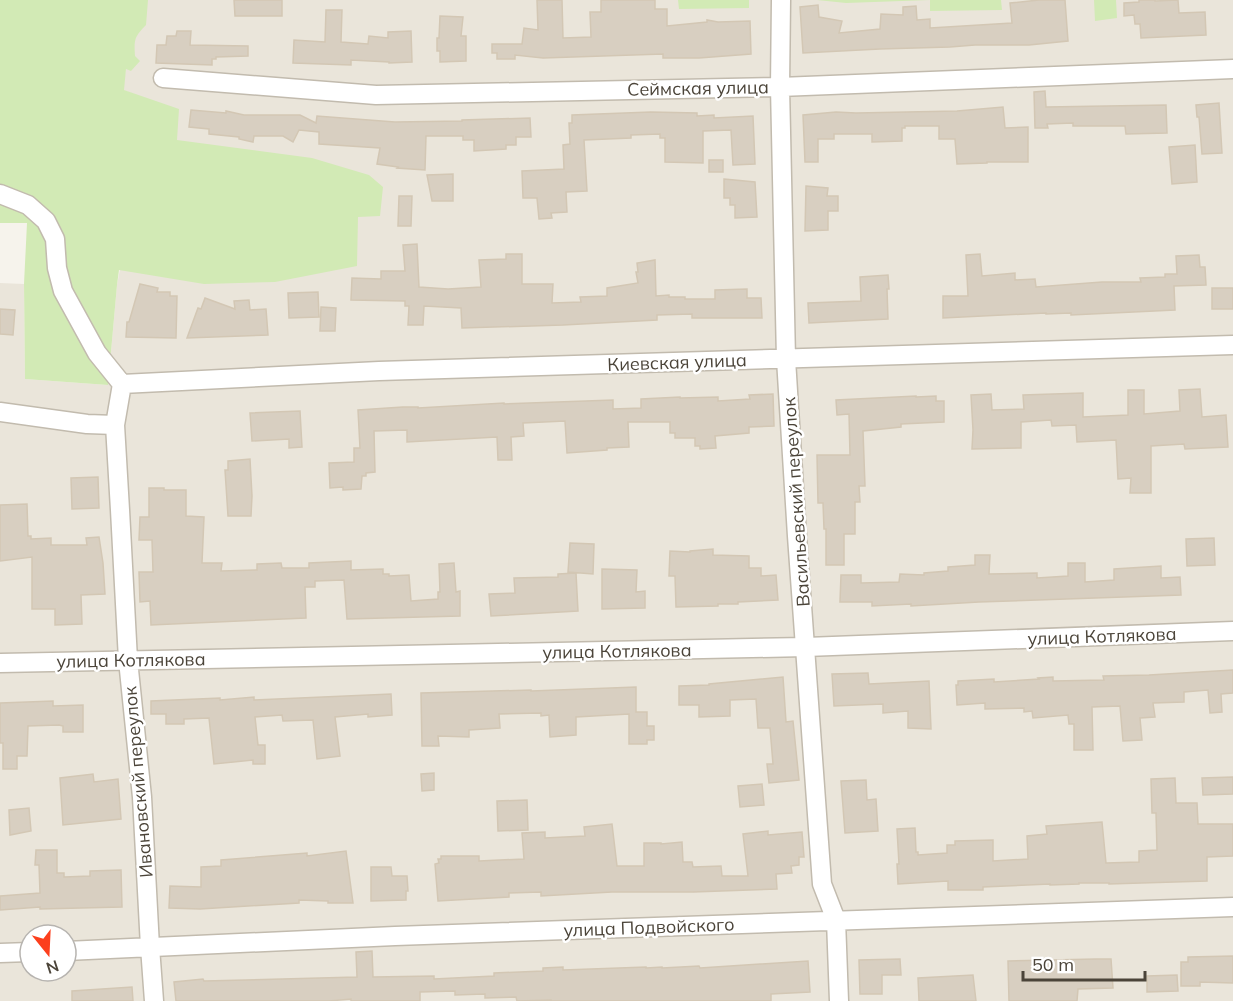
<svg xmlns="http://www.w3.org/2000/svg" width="1233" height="1001" viewBox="0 0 1233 1001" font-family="Mulish,sans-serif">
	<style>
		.residential { fill: #eae5da; fill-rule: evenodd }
		.green { fill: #d2eab5 }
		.building { fill: #d8cfc1; stroke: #d3c7b4; stroke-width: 1.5 }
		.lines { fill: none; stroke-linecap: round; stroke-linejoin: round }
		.minor-casing { stroke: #c2bbae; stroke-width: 21 }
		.minor { stroke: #fff; stroke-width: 18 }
		.labels { text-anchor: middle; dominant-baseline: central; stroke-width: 5; stroke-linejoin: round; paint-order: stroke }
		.street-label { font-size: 18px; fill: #4b4439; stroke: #fff }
	</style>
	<rect width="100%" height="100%" fill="#f6f3ec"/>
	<path class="residential" d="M135,0H1233V1001H0V283L24,284L25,379L108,385L117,285L152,101L123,90ZM30,935H66V971H30Z"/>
	<path class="green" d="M0,0H148L146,25C134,37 134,40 135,56L140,61L131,71L126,69L124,90L179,109L177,140L312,158L369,175L383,187L380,216L358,217L357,266L275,282L204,284L119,270L117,285L108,385L25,379L24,284L27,223H0Z
		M678,0H749V8L679,9Z
		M817,0H1001L1002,10L930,11V0L846,3Z
		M1094,0H1116L1117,18L1095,21Z"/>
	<path class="building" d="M234,0H282V16H235Z
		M537,0H562L563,38L591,37L590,12H601V0H655V9H667V26L707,22V20L718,22L750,21L751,54L699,58H663V54L543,58L515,55V59H497V53H492V44H522L524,28L538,30Z
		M1039,0H1065L1068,41L1029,45H975L950,47L880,49L803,53L800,7L818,5L819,17L842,21L839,33L880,29L881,14L903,15V7L916,6L917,20L930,19V28L1012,23L1010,3Z
		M1139,0H1155V1L1178,0L1179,13L1205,12L1206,35L1141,38L1140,24H1135L1134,15L1124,16V3L1139,2Z
		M326,10H342L341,42L368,44L369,36L388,38V32L411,31L412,62L389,63V62L351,60V65L293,63L294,40L325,42Z
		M440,16L463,17L461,36H466V61L440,62V51H437V38H439Z
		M177,31H191L190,45L248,46V56L216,57V59H212V65L156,63L157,45H166L167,36H176Z
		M1045,91L1046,107L1166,105L1167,133L1126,134L1125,126H1073V123L1047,124L1048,128H1035L1034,92Z
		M1219,103L1222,153L1202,154L1199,117H1197L1196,105Z
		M1003,107L1005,128L1028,127V162H987V163L957,164L955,139H939V126H905V128H902V141L872,142V134H834V139H818V162H805L803,115L836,112L856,113L957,111Z
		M191,110L226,113V111L244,115H300L316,123L317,116L395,122L462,121V120L530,118L531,137H516V145H506V149L474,151V140H463V136H426L425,170L397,168L398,167L377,164L380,148L319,144V132L299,130L293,142L283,136H254L253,142L239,139V137L209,134V129L189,127Z
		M651,112L697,113V116L714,115V118L753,116L755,164L733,165L731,130L703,131V163L665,162V138H660V134L631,135V138L584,140L587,191L566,192L567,212L551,213L552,218L539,219L537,198H523L522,171L564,169L563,145L570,144L569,123H572V115Z
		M1195,145L1197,182L1172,184L1169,147Z
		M709,160H723V172H709Z
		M453,174V201H432L427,175Z
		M724,179L755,182L757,217L735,218V205H730V198H724Z
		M806,186L828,188L827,196H838V211H828V230L805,231Z
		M399,196H412L411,226H398Z
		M417,244L419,287L448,289L481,287L479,260L506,259V254H522V284H553L552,303L581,302L580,297L607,296V288L638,283L636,272H638L637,263L655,260L656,296L669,295V297H685V299H715V290L747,289V298H761L762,318H692V314L657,315V320L563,325L462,328L461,308L424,306L423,325H408L409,306H405V301L351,300L352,278L381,279V271H405L403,245Z
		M980,254L982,276L1015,273V280L1035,279L1036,287L1102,282H1141L1140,278L1165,277V274H1177L1176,256L1199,255L1200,267H1205L1206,285L1174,286L1175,310L1071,315V313L1046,314V313L943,318V296H968L966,255Z
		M888,275L889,289H887L888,319L809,323L808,303L861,301L860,277Z
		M140,284L158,288L157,292H170V296H177L176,338L126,337L127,322H129Z
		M1212,288H1233V309H1212Z
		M318,292L319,317L289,318L288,293Z
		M205,298L235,309L234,301L249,300L250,310L266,309L268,335L187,338L198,308L201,309Z
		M321,307L336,308L335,331H320Z
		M0,309L15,310L13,335L0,334Z
		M1200,389L1202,417L1226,415L1228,447L1185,449L1184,444L1151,446V493H1130L1131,478L1118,479L1116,440L1077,442L1076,425L1052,426L1051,420L1021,422V448L972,449L973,430L971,395L991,394L992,410L1024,409L1023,395L1083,393V417L1128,415V390H1144V414L1180,411L1179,390Z
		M773,394L774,426L749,427V433L715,436L716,448L700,449V446H695V438H675V433H670V422H628L629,447L607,448V450L567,453L565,421L523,423L524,436L511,437L512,460H498L497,437L407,442V430L374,431L375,472L366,473V476H362L361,489L343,490V487L330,488L329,463L354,462V448H360L358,410L403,407H418V408L504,403V404L613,400V409L641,408V399L680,397V398L718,397V401L750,399L749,395Z
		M916,396V397L936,396V401H944V422L901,424V427L863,431L865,486H859L860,502H855V534H844V565H826V529H824L823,503H818L817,455H850L849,414L837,415L836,400Z
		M300,411L302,447L289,448V439L252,441L250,413Z
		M250,459L252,496L251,516H228L225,470H228V461Z
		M98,477L99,508L72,509L71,478Z
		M149,488H164V490H186V516L204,517L202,563H222L221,571L257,570V564L281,563L282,568H309V563L351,561V570L383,569V574H389V576L409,575L411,601L438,599V592H440L439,564L454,563L456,592L460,591V616L347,619L344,580L315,581V587H305L306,618L151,625L150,601L140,602L139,572H153L152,540H139L140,517H149Z
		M27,504L28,536H31V539L51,538V545H87L86,538L99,537L103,563L105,594L81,595L82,624L55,625V609H32V557L0,561V505Z
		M1214,538L1215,565L1187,566L1186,539Z
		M570,543L594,544L593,574L568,572Z
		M713,549V555L749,556V568H761V576L776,575L778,600L738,602V604H718V606L676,607L675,576H669L670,551L690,552V551Z
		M975,555H990L989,574L1037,573V578L1068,576V563H1085V582L1114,580V569L1161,566V578L1180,577L1181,595L979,602L911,606V604L872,606V602H840L841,575H861V583L899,582L900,574L924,575V573L948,571V567L975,565Z
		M602,569L637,570L636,592L645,591V608L602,609Z
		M576,573L578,611L491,616L489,594L515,593L514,578L558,577V574Z
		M1233,670V693L1221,694L1222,712L1210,713L1208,690L1184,692V702L1153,703L1155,717L1140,718L1142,740L1123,741L1120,706L1092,707L1093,750H1074V724H1069L1068,715L1033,718L1032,711L1024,712V708L985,709V703L957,705L956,685H958V681L994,679V682L1039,679L1038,678L1053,677V681L1104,680L1103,676L1149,675Z
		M868,673L869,684L929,681L931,729L908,728V711L883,713V704L834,706L832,674Z
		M783,677L786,722L793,721L799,780L769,783L767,764H773L770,728H758L756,699L730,700V716L699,717V705H679V686L709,685V684Z
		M636,687V712H647V726H654V740H647V744H629V714L576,717V735L550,737L549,715L541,716V713L499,714L500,728L469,730V737L438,736L439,746H422L421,693L531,690V691Z
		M391,694L392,715L368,717V714L335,717L340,756L317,759L313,720L283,721L282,715L255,717L258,745H265V764H253V760L214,764L209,718L184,719V724H166V714H151V701L220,698V700L254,697V700Z
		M53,701V706L83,705V732H63V726L59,725L28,726L27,756H17V769H3V743H0V703Z
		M434,773V790L422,791L421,774Z
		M93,774L94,782L118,779L121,819L63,825L60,778Z
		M1233,777V794L1203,795L1202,778Z
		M1175,778L1176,803H1197L1198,824H1233V856L1207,857V881L1109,884V883H1079V884L1050,885V884L983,887V890H948V881L898,884L897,864H899L897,829L915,828L916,852H918V855L947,853V845H955V841L993,840V861L1028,859L1027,836L1047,834L1046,826L1102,822L1106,863L1139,862V851L1157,850L1156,813H1152L1151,779Z
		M866,780L867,800L876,799L878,831L845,833L841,781Z
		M762,784L764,805L740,807L738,786Z
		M527,800L528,830L498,831L497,801Z
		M29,808L31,831L10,835L9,810Z
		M612,824L617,866H644V843H661V844L682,842L683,862H692L693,867L721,866L722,876H748L743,834L768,831V835L802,832L804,857H799V865L791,866L792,873L776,874L777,889L693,892H612L541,896V892L509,893V897L438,901L435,864L439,863L438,859H441V856H479V861L524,859L522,833L545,832V838L585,836L584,827Z
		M36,850H57V873H64V877L90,876V871L121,870L122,907L40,909V907L0,910V896L40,893L39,865H35Z
		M346,851L353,903H328V901L299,900V903L200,909L169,908L170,886L201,887V867L221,866V860L307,853V856Z
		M371,867H391L392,876H407L408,891H406V900L371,901Z
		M372,951L373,977L434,976V979L494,976V973L543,971V968L563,967V970L646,967V968L662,967V968L699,966L700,968L808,961L810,992L771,994V1001H551V1000L517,1001L516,997L485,998V994L455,995V991L420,992V1001H351V999L329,1001H176L174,982L203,979L204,981L357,977L356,952Z
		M1233,956V983L1200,982V986H1181V962H1188V957Z
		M900,959L901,975H882V994H860L859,960Z
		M1096,959H1111L1113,988L1078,989L1077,1001H1009L1008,961Z
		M973,975L976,1001H919L918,978Z
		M1177,975L1178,991L1147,992V976Z
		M132,987L133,1001H72V991Z"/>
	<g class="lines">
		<defs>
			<path id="minor" d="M781,0L780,87L786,359L797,536L822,884L836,920L839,1001
				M163,78L376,95L780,87L1233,69
				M0,194L28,205L46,221L55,239L57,268L63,291L97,353L122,384
				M122,384L379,371L1233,345
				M122,384L115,425L120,510L128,660L142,797L150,947L154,1001
				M0,412L87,424L115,425
				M0,663L806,647L1233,631
				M66,951L395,936L1233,907
				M0,953L30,952"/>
		</defs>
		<use href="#minor" class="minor-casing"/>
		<use href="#minor" class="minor"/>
	</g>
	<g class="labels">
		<g class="street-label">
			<text transform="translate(698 88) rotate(-1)">Сеймская улица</text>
			<text transform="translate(677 362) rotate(-2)">Киевская улица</text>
			<text transform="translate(796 502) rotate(-94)">Васильевский переулок</text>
			<text transform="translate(1102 636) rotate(-2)">улица Котлякова</text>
			<text transform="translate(617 651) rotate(-1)">улица Котлякова</text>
			<text transform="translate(131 660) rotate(-1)">улица Котлякова</text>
			<text transform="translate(138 782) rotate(-95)">Ивановский переулок</text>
			<text transform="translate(649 927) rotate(-2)">улица Подвойского</text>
		</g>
	</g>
	<g transform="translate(48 953) rotate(162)"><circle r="28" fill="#ffffff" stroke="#b7b4b0" stroke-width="1.5"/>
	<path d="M0-4.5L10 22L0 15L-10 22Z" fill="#fc3f1d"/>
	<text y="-9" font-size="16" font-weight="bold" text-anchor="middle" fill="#4b4439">N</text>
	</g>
	<path d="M1023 971v9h122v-9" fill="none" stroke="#4b4439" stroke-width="3"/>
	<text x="1032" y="971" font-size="18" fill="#4b4439" stroke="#ffffff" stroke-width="4.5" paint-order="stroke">50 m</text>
</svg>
